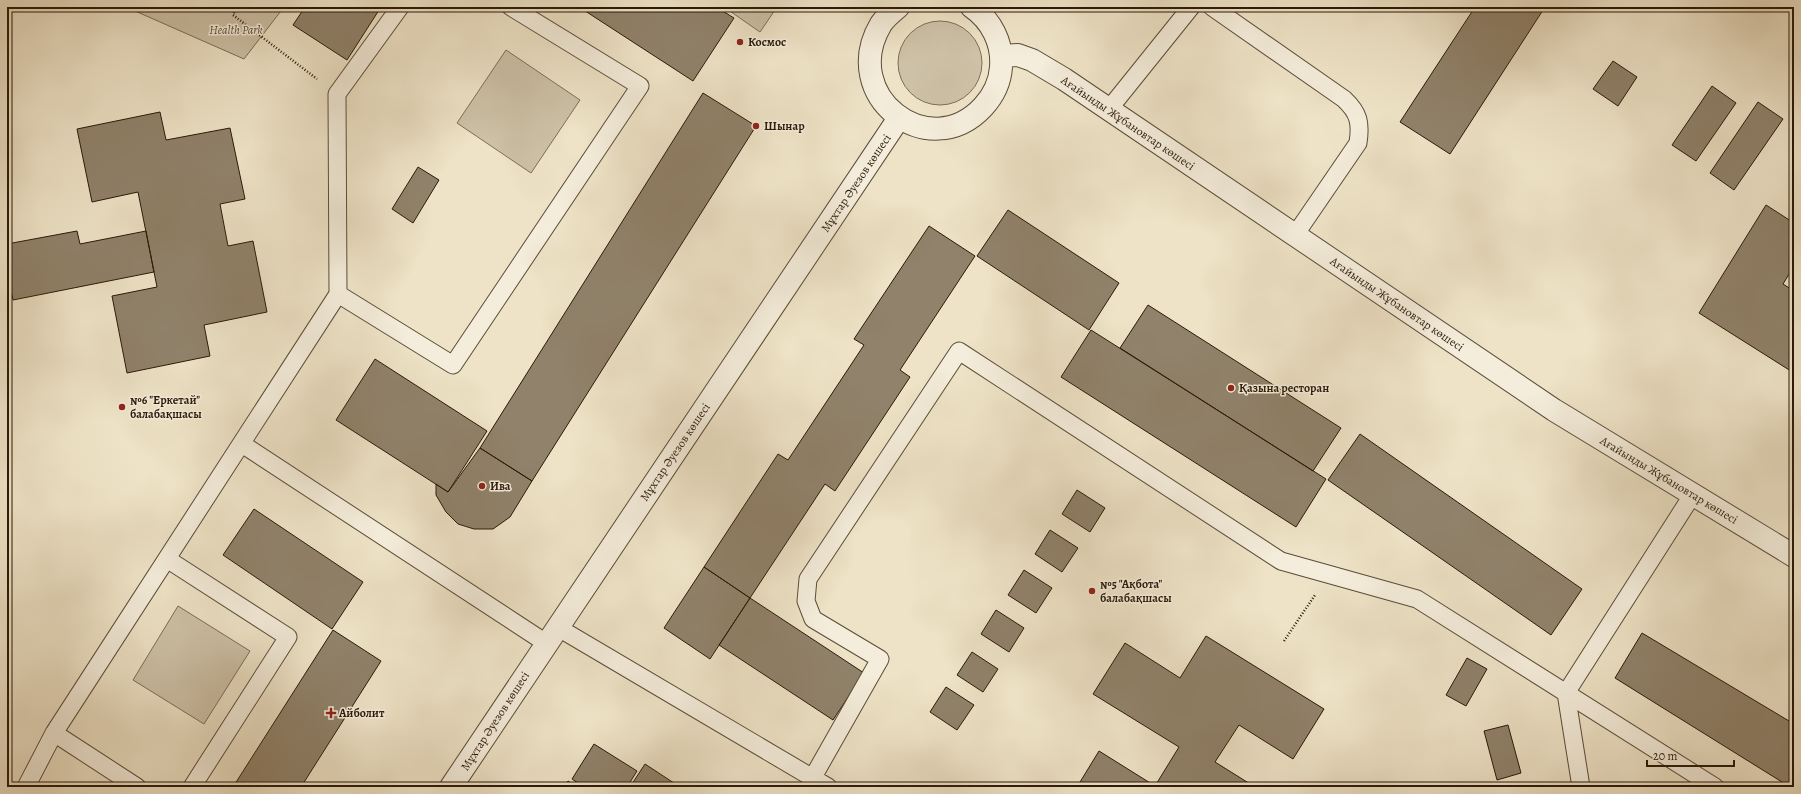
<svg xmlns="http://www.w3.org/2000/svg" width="1801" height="794" viewBox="0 0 1801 794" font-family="Alegreya,serif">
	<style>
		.green { fill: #cdc1a7; stroke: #7c6d58 }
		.building { fill: #90826b; stroke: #2a1908 }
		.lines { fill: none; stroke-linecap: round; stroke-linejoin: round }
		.service-casing { stroke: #5b4c38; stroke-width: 19 }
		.tertiary-casing { stroke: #5b4c38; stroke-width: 24 }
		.path { stroke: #2a1908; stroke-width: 2.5; stroke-dasharray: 1 2; stroke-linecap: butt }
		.service { stroke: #f4eddb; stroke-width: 17 }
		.tertiary { stroke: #f4eddb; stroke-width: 22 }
		.poi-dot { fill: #8f2418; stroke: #f4eddb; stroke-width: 1.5 }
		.labels { text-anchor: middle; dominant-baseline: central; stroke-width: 3; stroke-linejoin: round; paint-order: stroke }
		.park-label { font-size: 12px; font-style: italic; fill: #5b4b38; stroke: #f4eddb }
		.poi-label { font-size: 12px; font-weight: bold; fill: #2a1908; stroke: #f4eddb; text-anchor: start }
		.street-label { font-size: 12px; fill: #2a1908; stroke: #f4eddb }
	</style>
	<rect width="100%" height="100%" fill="#eee3c7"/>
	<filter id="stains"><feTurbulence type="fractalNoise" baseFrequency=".005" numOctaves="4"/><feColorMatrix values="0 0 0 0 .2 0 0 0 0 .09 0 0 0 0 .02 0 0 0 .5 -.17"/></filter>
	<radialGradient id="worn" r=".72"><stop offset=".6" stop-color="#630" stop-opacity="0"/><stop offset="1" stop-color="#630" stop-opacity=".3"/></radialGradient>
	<path class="green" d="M126,7H284L244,59Z
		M724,7H777L760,32Z
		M898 63a42 42 0 1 1 84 0a42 42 0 1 1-84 0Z
		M506,50L580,100L531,173L457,123Z
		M178,606L250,651L204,724L133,680Z"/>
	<path class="building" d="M305,7H381L347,60L293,25Z
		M579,7H716L734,18L693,81Z
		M1475,7H1545L1450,154L1400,122Z
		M1613,61L1637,77L1618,106L1593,89Z
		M1712,86L1736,103L1696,161L1672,145Z
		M703,93L756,126L532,481L480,448Z
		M1758,102L1783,119L1734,190L1710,173Z
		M160,112L166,140L230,128L245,199L220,204L228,246L253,241L267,312L204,325L210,356L127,373L112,296L157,287L138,192L92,202L77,129Z
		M418,167L439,180L413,223L392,209Z
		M1766,205L1794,223V266L1783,284L1794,291V373L1699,313Z
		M1008,210L1119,283L1089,330L977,256Z
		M929,226L975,256L900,370L910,377L835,491L825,484L750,598L704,567L778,454L788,460L864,345L854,339Z
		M77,231L80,244L146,231L154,272L13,300L7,271V244Z
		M1148,305L1341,428L1313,471L1120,348Z
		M1091,330L1326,479L1296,527L1061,377Z
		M375,359L487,431L448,492L336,420Z
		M1360,434L1582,589L1551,635L1328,480Z
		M480,448L532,481L510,517L493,529H474L458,524L446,512L436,495V484L448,492Z
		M1077,490L1105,508L1090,532L1062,514Z
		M254,509L363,582L332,629L223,555Z
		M1050,530L1078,548L1062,572L1035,554Z
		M704,567L750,598L710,659L664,628Z
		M1024,570L1052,588L1036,613L1008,595Z
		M750,598L864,673L833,720L719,645Z
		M996,610L1024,628L1009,652L981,634Z
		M333,630L381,661L301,787H233Z
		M1642,633L1794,724V787H1790L1615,678Z
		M1206,636L1324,709L1293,759L1239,725L1215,762L1255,787H1077L1099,751L1155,786L1179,747L1093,694L1125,643L1180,678Z
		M972,652L998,669L983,692L957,675Z
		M1467,658L1487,669L1466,706L1446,695Z
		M946,687L974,705L957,730L930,712Z
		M1508,725L1521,773L1497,780L1484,731Z
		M594,744L637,771L627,787H584L572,779Z
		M645,764L680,787H630Z
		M568,781L577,787H564Z"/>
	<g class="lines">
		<defs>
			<path id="service" d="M1212,7L1344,99C1359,113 1361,123 1358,143L1295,235
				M1109,109L1191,7
				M338,294L453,365L640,86L511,7
				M242,444L546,643
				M167,559L288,637L192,787
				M557,627L828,787
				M54,733L137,787
				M813,777L880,659L813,619L806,601L808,579L959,351L1281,561L1417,599L1715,787
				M26,787L54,733L338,294L337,94L400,7
				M1581,787L1566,693L1693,494"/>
			<path id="tertiary" d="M898,7C892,12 885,18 881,24C838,96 929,165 983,107C994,95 1000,83 1001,67C1003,43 991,20 972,7
				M1002,56L1018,55L1032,60L1064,79L1554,410L1794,556
				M451,787L899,118"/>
		</defs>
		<use href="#service" class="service-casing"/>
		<use href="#tertiary" class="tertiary-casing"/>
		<path class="path" d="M237,7L233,15L317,79
			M1284,641L1315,595"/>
		<use href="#service" class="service"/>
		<use href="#tertiary" class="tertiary"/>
	</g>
	<g class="poi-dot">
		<circle cx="740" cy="42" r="4"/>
		<circle cx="756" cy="126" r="4"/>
		<circle cx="1231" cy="388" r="4"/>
		<circle cx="122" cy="407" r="4"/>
		<circle cx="482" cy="486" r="4"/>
		<circle cx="1092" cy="591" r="4"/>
		<path d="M329 707h4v4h4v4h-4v4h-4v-4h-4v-4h4z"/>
	</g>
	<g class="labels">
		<g class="park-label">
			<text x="236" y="30">Health Park</text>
		</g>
		<g class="poi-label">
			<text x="748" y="42">Космос</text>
			<text x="764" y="126">Шынар</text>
			<text x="1239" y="388">Қазына ресторан</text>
			<text x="130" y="400">№6 "Еркетай"<tspan x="130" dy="14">балабақшасы</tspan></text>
			<text x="490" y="486">Ива</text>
			<text x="1100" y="584">№5 "Ақбота"<tspan x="1100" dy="14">балабақшасы</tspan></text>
			<text x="339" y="713">Айболит</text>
		</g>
		<g class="street-label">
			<text transform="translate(1128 123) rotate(34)">Ағайынды Жұбановтар көшесі</text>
			<text transform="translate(856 183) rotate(-56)">Мұхтар Әуезов көшесі</text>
			<text transform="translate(1397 304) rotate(34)">Ағайынды Жұбановтар көшесі</text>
			<text transform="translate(675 452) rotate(-56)">Мұхтар Әуезов көшесі</text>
			<text transform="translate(1669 480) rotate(31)">Ағайынды Жұбановтар көшесі</text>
			<text transform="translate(495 721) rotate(-57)">Мұхтар Әуезов көшесі</text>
		</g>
	</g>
	<rect width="1801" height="794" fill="none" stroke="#eee3c7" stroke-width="24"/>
	<rect x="8" y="8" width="1785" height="778" fill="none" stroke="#2a1908" stroke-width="2"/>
	<rect x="12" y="12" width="1777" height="770" fill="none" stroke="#2a1908"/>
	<path d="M1647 760v6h87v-6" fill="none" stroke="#2a1908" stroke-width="2"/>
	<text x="1653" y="760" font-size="12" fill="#2a1908" stroke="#f4eddb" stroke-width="3" paint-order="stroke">20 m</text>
	<rect width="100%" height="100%" filter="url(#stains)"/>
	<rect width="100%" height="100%" fill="url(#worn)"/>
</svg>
